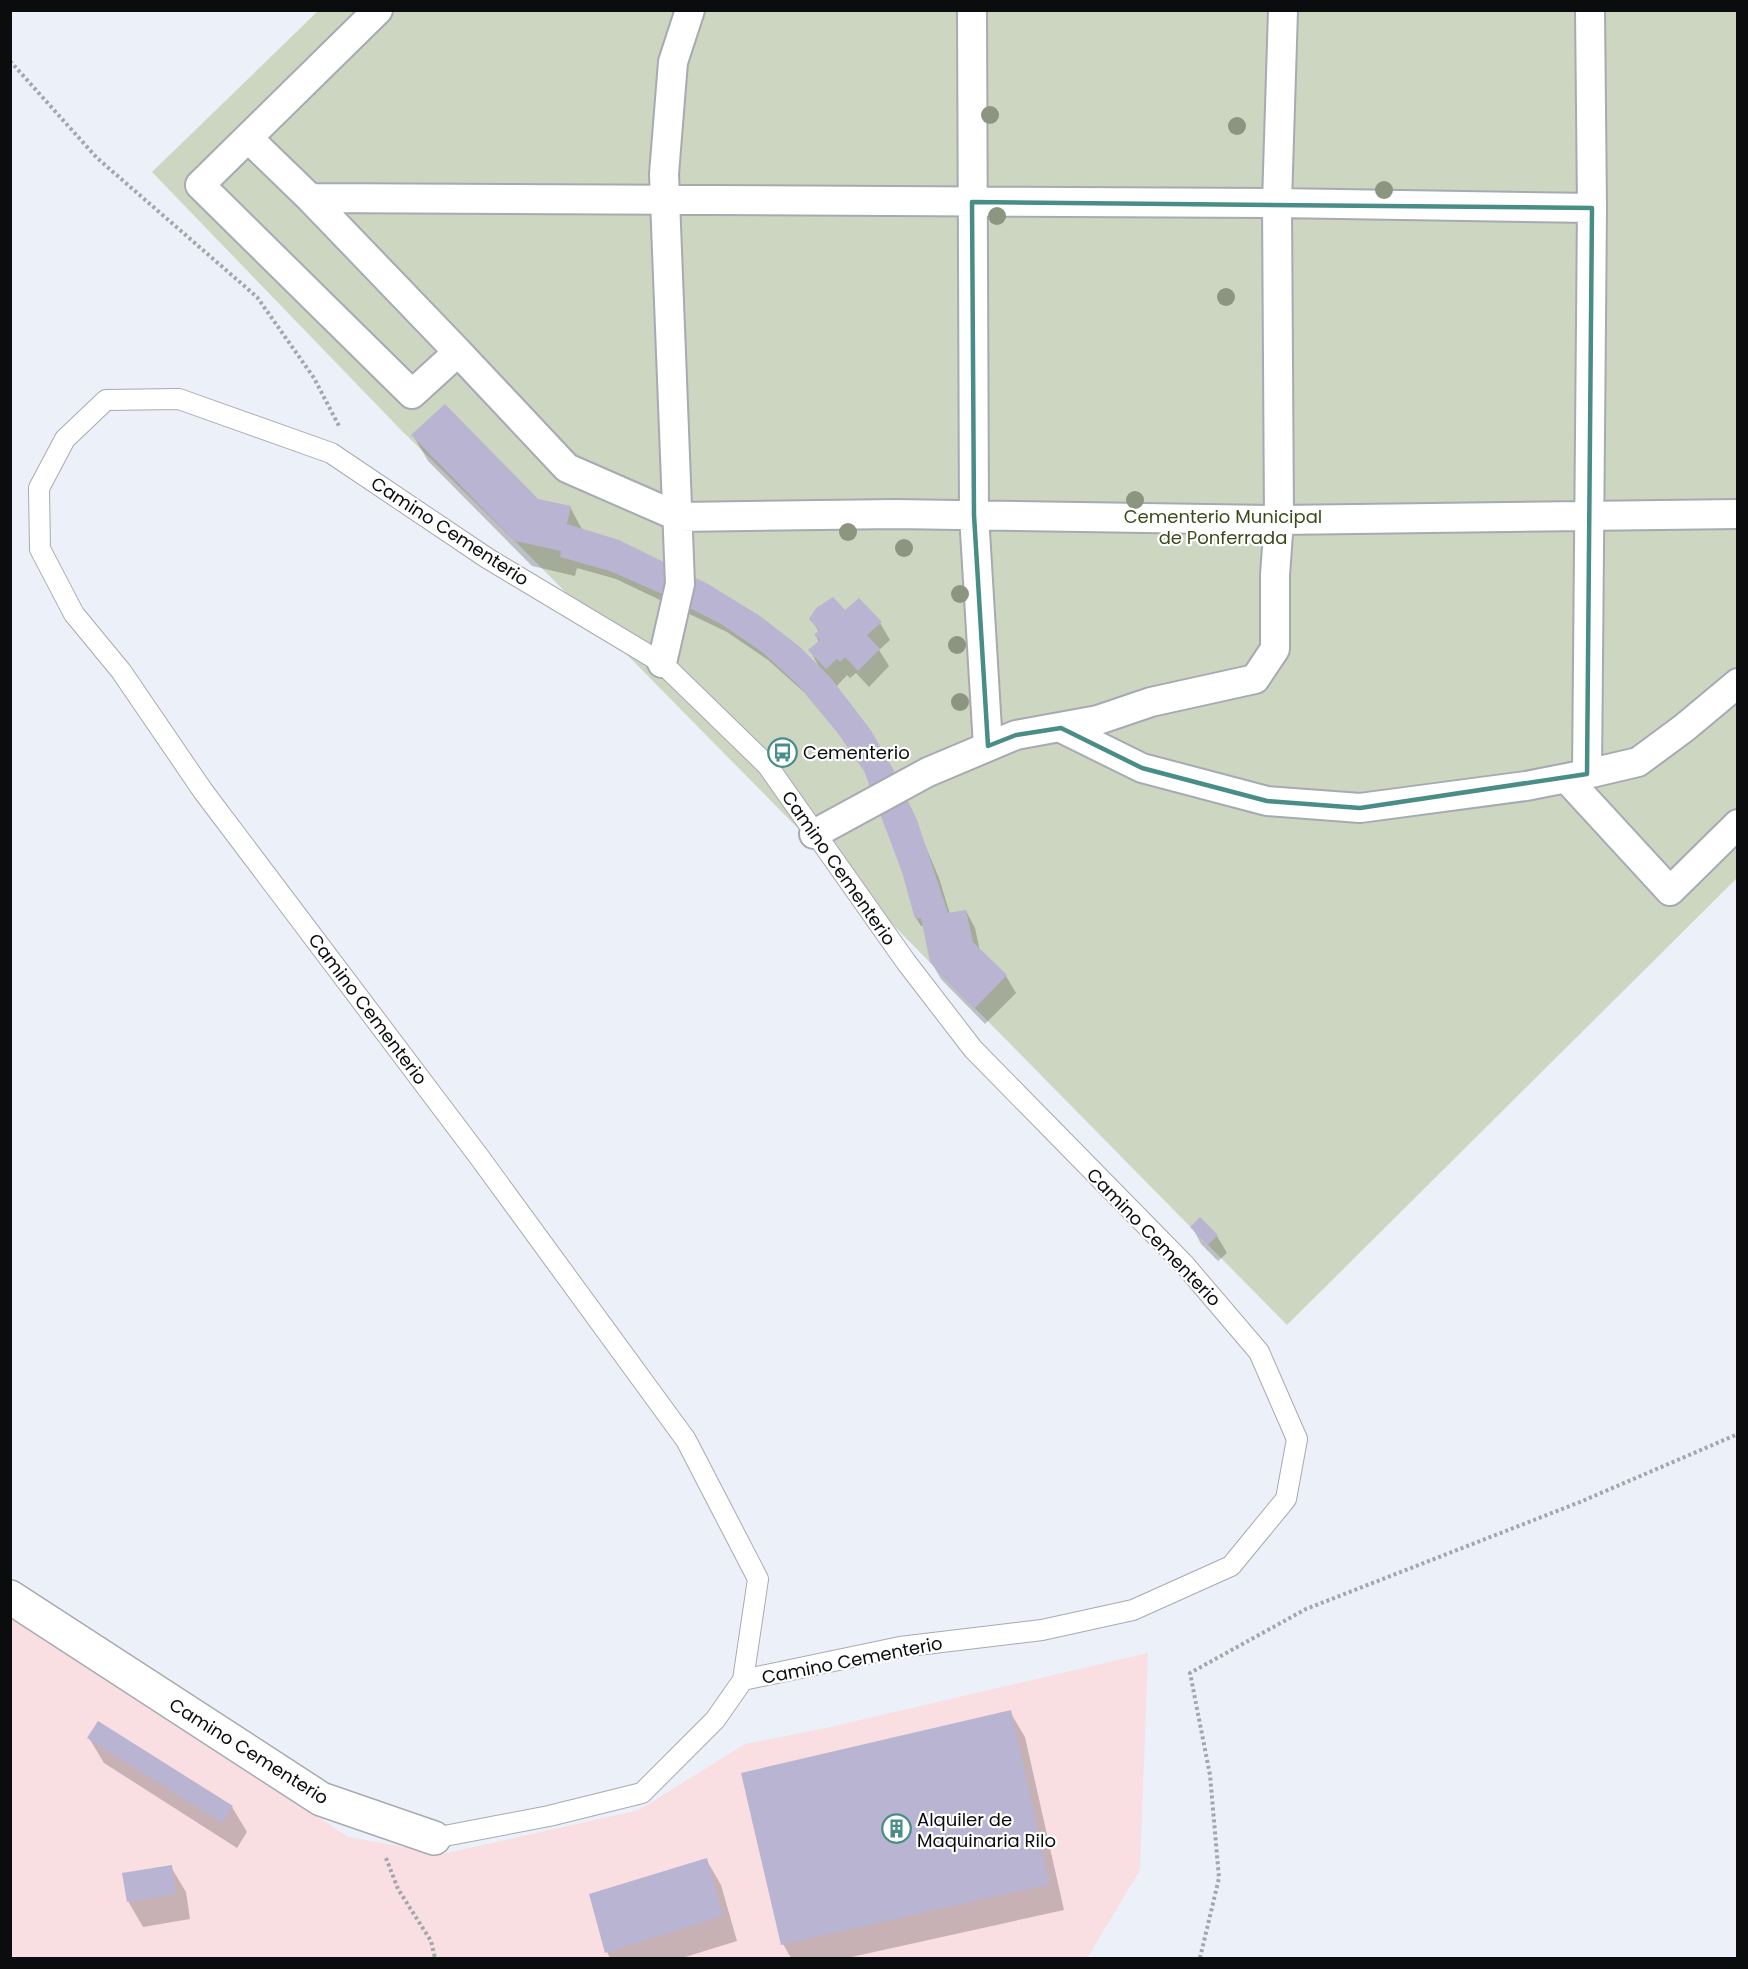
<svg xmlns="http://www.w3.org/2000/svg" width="1748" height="1969" viewBox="0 0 1748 1969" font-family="Poppins,sans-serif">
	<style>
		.industrial { fill: #f9dee2 }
		.green { fill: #cdd6c0 }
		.shadow { fill: #0003 }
		.building { fill: #b8b4d2 }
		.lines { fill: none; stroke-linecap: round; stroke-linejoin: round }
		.service-casing { stroke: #a6aab1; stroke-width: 22 }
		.pedestrian-casing { stroke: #a6aab1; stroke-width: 32 }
		.minor-casing { stroke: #a6aab1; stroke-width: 36 }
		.path { stroke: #a3a6ac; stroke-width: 4; stroke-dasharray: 3 3; stroke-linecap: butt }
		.service { stroke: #fff; stroke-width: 20 }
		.pedestrian { stroke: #fff; stroke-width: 28 }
		.minor { stroke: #fff; stroke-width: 33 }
		.tree { fill: #8b957f }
		.marked { fill: none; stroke: #488e86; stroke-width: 4.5; stroke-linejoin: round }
		.labels { text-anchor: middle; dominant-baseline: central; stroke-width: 4.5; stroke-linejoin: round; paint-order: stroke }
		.park-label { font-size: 18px; fill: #3b4a1c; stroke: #fff }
		.street-label { font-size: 18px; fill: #0b0c0e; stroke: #fff }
		.poi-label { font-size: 18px; fill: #0b0c0e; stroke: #fff; text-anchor: start }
	</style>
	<rect width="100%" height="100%" fill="#ecf0f8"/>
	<path class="industrial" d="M10,1610L348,1837L443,1854L639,1810L745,1744L826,1728L1148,1653L1140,1870L1087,1958H11Z"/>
	<path class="green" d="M318,11H1737V878L1287,1325L515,541L402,431L152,172Z"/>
	<path class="shadow" d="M413,435L537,501L570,507L583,531L819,667L810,650L819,642L816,636L819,632L811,619L845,612L880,623L890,640L879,650L889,666L869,687L856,673L850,678L847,675L836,687L896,777L939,878L950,914L966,911L975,928L980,951L1006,976L1016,993L985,1024L941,979L931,962L924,926H921L916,918L903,871L866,773L844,740L805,693L768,660L727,632L616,579L577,568L575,576L532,566L428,461Z
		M1200,1219L1217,1236L1227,1253L1218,1261L1201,1244L1192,1227Z
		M1010,1712L1025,1737L1064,1910L847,1958H791L783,1944Z
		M89,1738L232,1807L247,1832L237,1848L104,1763Z
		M706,1859L721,1885L737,1941L682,1958H610L607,1952Z
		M171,1867L186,1892L190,1919L143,1927L128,1901Z"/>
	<path class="building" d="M445,404L538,499L571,506L567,524L619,540L708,584L760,616L800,647L830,677L870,729L892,767L917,820L948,913L966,910L973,942L1007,975L975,1008L930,962L921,918L915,919L902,872L864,771L837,732L798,685L762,652L721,624L662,594L610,571L560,557L561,551L515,541L411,435Z
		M833,597L845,610L859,598L882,622L867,635L880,649L858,671L845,657L840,662L837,659L826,669L808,650L820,640L814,635L819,630L809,619L816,608Z
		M1200,1217L1218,1235L1208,1245L1190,1227Z
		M1011,1710L1050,1884L781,1945L741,1773Z
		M98,1721L233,1806L222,1823L87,1738Z
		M707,1858L723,1916L605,1953L589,1894Z
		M172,1865L176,1894L127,1902L122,1873Z"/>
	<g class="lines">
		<defs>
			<path id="service" d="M434,1838L549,1816L642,1793L715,1720L743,1680L758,1579L686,1440L480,1158L203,791L121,671L74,614L40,549L39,488L65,439L106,400L179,399L331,453L487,558L662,663L767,765L906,962L973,1049L1184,1264L1259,1352L1297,1439L1286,1499L1231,1566L1133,1610L1042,1630L900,1647L743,1680"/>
			<path id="pedestrian" d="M378,10L200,185L412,394L458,352L567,468L679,517L896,514L1279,520L1738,514
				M972,10L974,515L988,746
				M1590,10L1592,208L1587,774L1638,762L1684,728L1738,683
				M248,138L310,198L1277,203L1592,208
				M310,198L458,352
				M662,663L680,584L664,174L673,62L690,10
				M1061,728L1142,768L1267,801L1360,808L1526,786L1587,774
				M1567,779L1670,891L1738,824
				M814,834L928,772L1016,735L1098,720L1151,702L1255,679L1275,649V575L1279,520L1277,203L1283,10"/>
			<path id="minor" d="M10,1597L321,1799L434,1838"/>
		</defs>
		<use href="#service" class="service-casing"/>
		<use href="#pedestrian" class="pedestrian-casing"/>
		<use href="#minor" class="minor-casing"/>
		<path class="path" d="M10,61L97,158L257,297L314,378L339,426
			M386,1858L398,1889L431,1941L435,1958
			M1200,1958L1219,1878L1210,1775L1190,1673L1306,1609L1580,1502L1738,1434"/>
		<use href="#service" class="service"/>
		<use href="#pedestrian" class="pedestrian"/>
		<use href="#minor" class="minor"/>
	</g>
	<g class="tree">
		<circle cx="990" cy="115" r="9"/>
		<circle cx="1237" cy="126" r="9"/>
		<circle cx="1384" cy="190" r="9"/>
		<circle cx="997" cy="216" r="9"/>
		<circle cx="1226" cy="297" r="9"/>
		<circle cx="1135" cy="500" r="9"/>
		<circle cx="848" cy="532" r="9"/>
		<circle cx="904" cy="548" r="9"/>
		<circle cx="960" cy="594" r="9"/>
		<circle cx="957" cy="645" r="9"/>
		<circle cx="960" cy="702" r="9"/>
	</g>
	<path class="marked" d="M972,202L1592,208L1587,774L1360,808L1267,801L1142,768L1061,728L1016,735L988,746L974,515Z"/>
	<defs>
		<symbol id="bus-ring" viewBox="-11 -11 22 22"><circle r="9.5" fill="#fff" stroke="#488e86" stroke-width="1.5"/><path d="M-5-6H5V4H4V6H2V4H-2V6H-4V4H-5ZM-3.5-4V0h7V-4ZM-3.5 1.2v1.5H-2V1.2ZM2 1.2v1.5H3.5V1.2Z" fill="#488e86"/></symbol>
		<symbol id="building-ring" viewBox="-11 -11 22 22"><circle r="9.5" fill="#fff" stroke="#488e86" stroke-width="1.5"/><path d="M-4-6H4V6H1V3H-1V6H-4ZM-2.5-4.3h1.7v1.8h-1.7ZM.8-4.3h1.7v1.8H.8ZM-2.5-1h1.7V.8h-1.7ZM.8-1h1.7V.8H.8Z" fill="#488e86"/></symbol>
	</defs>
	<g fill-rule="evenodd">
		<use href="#bus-ring" x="766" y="736" width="33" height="33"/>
		<use href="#building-ring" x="880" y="1812" width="33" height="33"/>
	</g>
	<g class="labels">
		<g class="park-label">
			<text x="1223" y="516">Cementerio Municipal<tspan x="1223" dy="21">de Ponferrada</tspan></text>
		</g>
		<g class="street-label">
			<text transform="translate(450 531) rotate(33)">Camino Cementerio</text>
			<text transform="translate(839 868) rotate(55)">Camino Cementerio</text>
			<text transform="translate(368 1009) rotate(53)">Camino Cementerio</text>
			<text transform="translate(1154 1237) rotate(46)">Camino Cementerio</text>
			<text transform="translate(852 1660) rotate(-11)">Camino Cementerio</text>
			<text transform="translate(249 1751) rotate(32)">Camino Cementerio</text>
		</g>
		<g class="poi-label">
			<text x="803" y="752">Cementerio</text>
			<text x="917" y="1819">Alquiler de<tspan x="917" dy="21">Maquinaria Rilo</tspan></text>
		</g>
	</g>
	<rect width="1748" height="1969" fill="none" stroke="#0b0c0e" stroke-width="24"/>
</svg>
